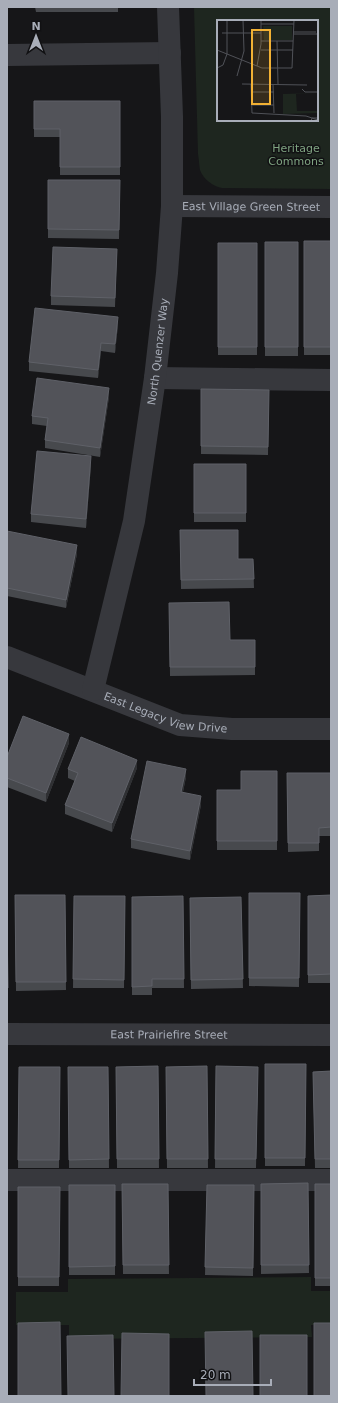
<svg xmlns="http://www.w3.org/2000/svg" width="338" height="1403" viewBox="0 0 338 1403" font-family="'DejaVu Sans',sans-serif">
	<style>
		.green { fill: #1e261f; fill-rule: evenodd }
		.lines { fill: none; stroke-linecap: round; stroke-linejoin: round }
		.minor { stroke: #37383d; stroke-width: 22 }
		.wall { fill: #47494d }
		.shaded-wall { fill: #2f3033 }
		.building { fill: #525359; stroke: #5f6168 }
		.labels { text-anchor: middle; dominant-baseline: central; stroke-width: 3; stroke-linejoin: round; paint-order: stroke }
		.park-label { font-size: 11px; fill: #7fa381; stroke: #111113 }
		.street-label { font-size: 11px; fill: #a8adb8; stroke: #111113 }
		.inset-road { fill: none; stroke: #505258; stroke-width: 1 }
		.view { fill: #f2b134; fill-opacity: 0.15; stroke: #f2b134; stroke-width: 2 }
		.inset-edge { fill: none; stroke: #a8adb8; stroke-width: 2 }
	</style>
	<rect width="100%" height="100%" fill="#161618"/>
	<path class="green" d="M194,7H331V189L222,188C214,187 203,179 200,170C199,165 199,159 198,154ZM218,21H317V120H218Z
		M311,1277V1291H331V1325H311L312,1337L69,1339V1325H16V1292H68V1279Z"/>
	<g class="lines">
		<g class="minor">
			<path d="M7,55L170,53"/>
			<path id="s1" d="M172,206L331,207"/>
			<path d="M155,378L331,380"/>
			<path id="s2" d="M7,657L180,725L232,729H331"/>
			<path id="s3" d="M93,690L134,521L155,378L167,273L172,206V117L168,7"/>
			<path id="s4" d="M7,1034L331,1035"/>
			<path d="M7,1180H331"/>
		</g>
	</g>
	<path class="wall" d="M35,7H118V12H36Z
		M34,101H120V175H60V137H34Z
		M48,180H120L119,239L48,238Z
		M304,241H331V355H304Z
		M265,242H298V356H265Z
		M218,243H257V355H218Z
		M117,249L115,307L51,305V296Z
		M118,325L115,353L101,351L98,378L29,371V362Z
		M201,389L269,390L268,455L201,454Z
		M109,397L100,457L45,448V440L47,426L32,424V416Z
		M194,464H246V522H194Z
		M91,465L86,528L31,522V514Z
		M180,530L238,559H253L254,588L181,589Z
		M7,531L77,554L66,608L7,596Z
		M169,603L230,640H255V675L170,676Z
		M69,743L46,802L7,787V757Z
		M137,768L112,832L65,814V805L75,781L68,778V769Z
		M277,771V850H217V790H241Z
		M287,773H331V836H319V851L288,852Z
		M186,777L183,792L201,805L190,860L131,848V839Z
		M249,893H300L299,987L249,986Z
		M15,895H65L66,990L16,991Z
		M331,895V988V983H308V896Z
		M74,896H125L124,988H73Z
		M183,896L184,988H152V995H132V897Z
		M241,897L243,988L191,989L190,898Z
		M7,920L8,988V996H7Z
		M265,1064H306L305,1166H265Z
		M158,1066L159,1168H117L116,1067Z
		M207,1066L208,1168H167L166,1067Z
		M216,1066L258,1067L256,1168H215Z
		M19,1067H60L59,1168H18Z
		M68,1067H108L109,1168H69Z
		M331,1071V1168H315L313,1072Z
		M308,1183L309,1273L261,1274V1184Z
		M122,1184H168L169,1274H123Z
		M315,1184H331V1286H315Z
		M69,1185H115V1275H69Z
		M207,1185H254L253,1276L205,1275Z
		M18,1187H60L59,1286H18Z"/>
	<path class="shaded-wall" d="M118,317V325L115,353V344Z
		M101,343V351L98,378V370Z
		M109,388V397L100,457V448Z
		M91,456V465L86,528V519Z
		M77,545V554L66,608V600Z
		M69,734V743L46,802V793Z
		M137,760V768L112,832V823Z
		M186,769V777L181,801V792Z
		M201,796V805L190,860V851Z"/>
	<path class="building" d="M34,101H120V167H60V129H34Z
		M48,180H120L119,230L48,229Z
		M304,241H331V347H304Z
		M265,242H298V347H265Z
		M218,243H257V347H218Z
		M53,247L117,249L115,298L51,296Z
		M35,308L118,317L115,344L101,343L98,370L29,362Z
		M37,378L109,388L100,448L45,440L48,418L32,416Z
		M201,389L269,390L268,447L201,446Z
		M37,451L91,456L86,519L31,514Z
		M194,464H246V513H194Z
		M180,530H238V559H253L254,579L181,580Z
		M7,531L77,545L66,600L7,588Z
		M229,602L230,640H255V667H170L169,603Z
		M23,716L69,734L46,793L7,778V757Z
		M81,737L137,760L112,823L65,805L78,773L68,769Z
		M147,761L186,769L181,792L201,796L190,851L131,839Z
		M241,771H277V841H217V790H241Z
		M287,773H331V827L319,828V843H288Z
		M249,893H300L299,978H249Z
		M15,895H65L66,982H16Z
		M331,895V979V974L308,975V896Z
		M74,896H125L124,980L73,979Z
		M183,896L184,979H152V986L132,987V897Z
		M241,897L243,979L191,980L190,898Z
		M7,920L8,988H7Z
		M265,1064H306L305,1158H265Z
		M158,1066L159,1159H117L116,1067Z
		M207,1066L208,1159H167L166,1067Z
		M216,1066L258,1067L256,1159H215Z
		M19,1067H60L59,1160H18Z
		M68,1067H108L109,1159L69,1160Z
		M331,1071V1159H315L313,1072Z
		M308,1183L309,1265H261V1184Z
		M122,1184H168L169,1265H123Z
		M315,1184H331V1278H315Z
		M69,1185H115V1266L69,1267Z
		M207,1185H254L253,1268L205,1267Z
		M18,1187H60L59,1277H18Z
		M60,1322L61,1396H18V1323Z
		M314,1323H331V1396H314Z
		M252,1331L253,1396H206L205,1332Z
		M122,1333L169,1334V1396H121Z
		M113,1335L114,1396H68L67,1336Z
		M260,1335H307V1396H260Z"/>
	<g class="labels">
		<g class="park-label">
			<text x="296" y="148">Heritage<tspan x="296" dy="13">Commons</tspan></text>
		</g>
		<g class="street-label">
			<text stroke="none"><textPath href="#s1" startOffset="79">East Village Green Street</textPath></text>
			<text stroke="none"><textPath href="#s3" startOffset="345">North Quenzer Way</textPath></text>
			<text stroke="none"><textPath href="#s2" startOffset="169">East Legacy View Drive</textPath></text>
			<text stroke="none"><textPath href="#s4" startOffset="162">East Prairiefire Street</textPath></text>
		</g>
	</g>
	<g transform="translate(217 20)">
		<rect width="101" height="101" fill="#161618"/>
		<path d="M46,6H75V20H47ZM101,73L79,74L80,91H100L101,93L66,94V74Z" fill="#1e261f"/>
		<path class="inset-road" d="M44,4H77M77,12H99M5,13H44M77,14H101M44,21H76M60,21L61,64M0,30L45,48H75L77,0M44,30H76M40,46L44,24V0M0,48L6,45L10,34V0M20,56L27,31L26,0M25,64L90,65M34,64L35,93L89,96L95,98L94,101M56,64L57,93M85,69L88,72H101M34,72H57M34,85H57M101,98H95L101,100"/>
		<path class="view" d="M35,10H53V84H35Z"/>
		<rect width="101" height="101" class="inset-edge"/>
	</g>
	<rect width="338" height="1403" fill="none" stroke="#a8adb8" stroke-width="16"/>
	<g transform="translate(36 36)" stroke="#111113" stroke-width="3" paint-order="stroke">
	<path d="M0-3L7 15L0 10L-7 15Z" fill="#a8adb8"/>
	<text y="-6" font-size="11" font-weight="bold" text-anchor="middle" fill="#a8adb8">N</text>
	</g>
	<path d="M194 1379v6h77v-6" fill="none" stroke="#a8adb8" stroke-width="2"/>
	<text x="200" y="1379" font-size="12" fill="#a8adb8" stroke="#111113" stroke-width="3" paint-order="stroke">20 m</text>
</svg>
